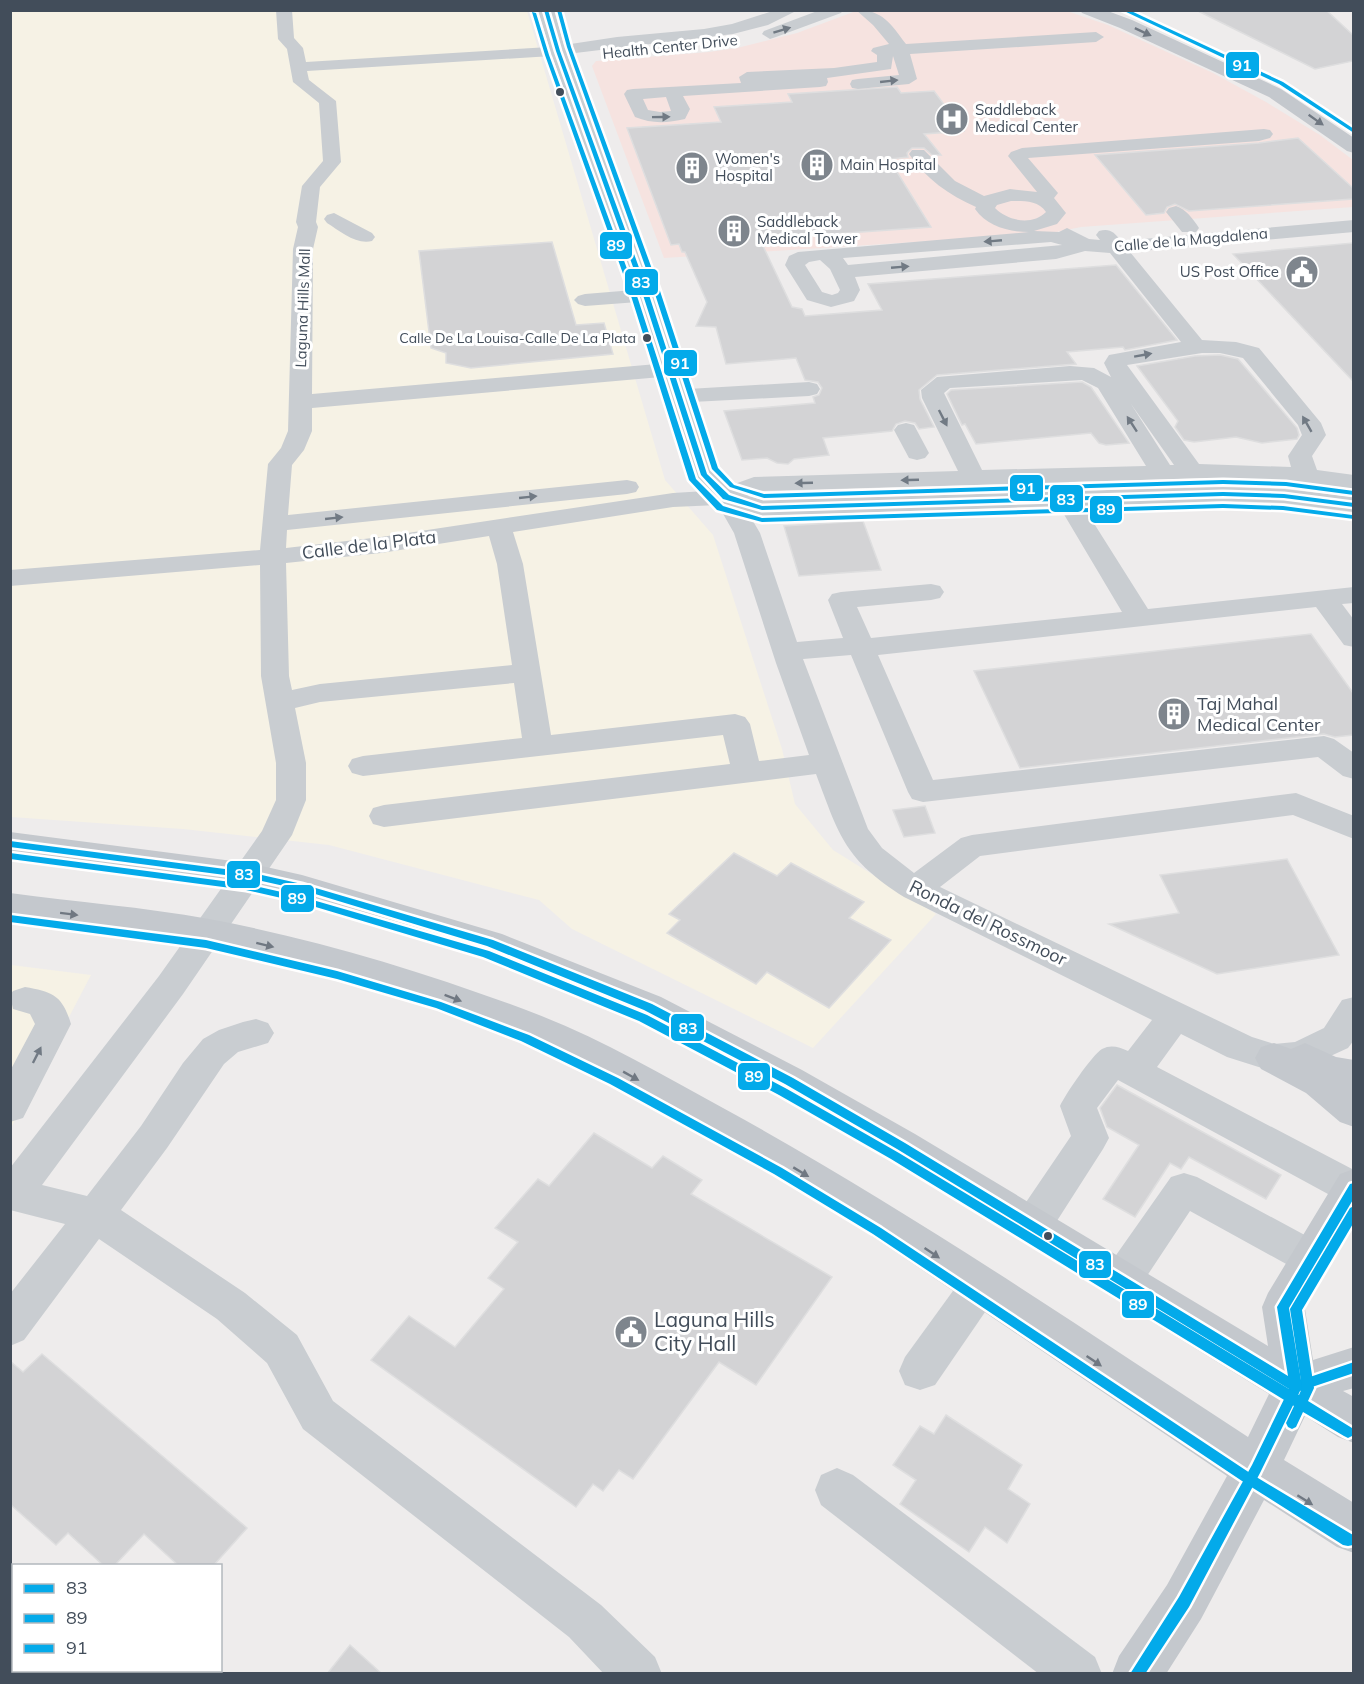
<svg xmlns="http://www.w3.org/2000/svg" width="1364" height="1684" viewBox="0 0 1364 1684" font-family="Mulish,sans-serif">
<style>
.commercial{fill:#f6f2e5}
.medical{fill:#f6e3e0}
.building{fill:#d3d3d5;stroke:#dededf;stroke-width:1.5}
.lines{fill:none;stroke-linecap:round;stroke-linejoin:round}
.minor{fill:#c9cdd1;fill-rule:evenodd}
.major{fill:#c4c8cd;fill-rule:evenodd}
.bus-1-casing{stroke:#fff;stroke-width:5}
.bus-2-casing{stroke:#fff;stroke-width:5}
.bus-3-casing{stroke:#fff;stroke-width:5}
.bus-1{fill:#03aaea;fill-rule:evenodd}
.bus-2{fill:#03aaea;fill-rule:evenodd}
.bus-3{fill:#03aaea;fill-rule:evenodd}
.oneway{fill:#717a84}
.oneway2{fill:#707882}
.bus-dot{fill:#424d5a;stroke:#fff;stroke-width:2}
.labels{text-anchor:middle;stroke-width:6;stroke-linejoin:round;paint-order:stroke}
.far-bus-label{font-size:14px;fill:#424d5a;stroke:#fff;text-anchor:end}
.far-street-label{font-size:15px;fill:#424d5a;stroke:#fff}
.far-poi-label{font-size:15px;fill:#424d5a;stroke:#fff;text-anchor:start}
.street-label{font-size:18px;fill:#424d5a;stroke:#fff}
.poi-label{font-size:18px;fill:#424d5a;stroke:#fff;text-anchor:start}
.near-poi-label{font-size:21px;fill:#424d5a;stroke:#fff;text-anchor:start}
.line-badge{stroke:#fff;stroke-width:2}
.badge-label{font-size:16px;text-anchor:middle;font-weight:bold;fill:#fff}
</style>
<rect width="100%" height="100%" fill="#eeecec"/>
<g class="commercial">
<path d="M10,11H527L665,480L713,535L782,749L795,804L833,850L936,914L813,1048L572,929L539,900L329,845L183,829L11,817Z"/>
<path d="M11,965L91,975L11,1128Z"/>
</g>
<path class="medical" d="M856,11H1067L1108,25L1213,73L1266,102L1320,135L1353,160V207L1081,227L1056,232L1024,235L664,258L592,66L596,61L709,52L737,48L797,33Z"/>
<g class="building">
<path d="M1196,10H1326L1353,35V61L1315,69Z"/>
<path d="M897,87L901,93L934,91L964,131L924,134L941,155H932L924,148H912L907,153L908,157L889,159L931,227L805,236L808,243L763,246L792,307L802,309L805,316L882,310L868,284L1116,265L1177,340L1125,350L1123,347L1067,352L1076,364L937,375L919,390L920,399L934,427L919,429L915,423L905,421L896,424L892,431L823,438L829,455L794,459L788,464L777,463L767,458L742,460L724,411L815,403L813,397L819,395L822,388L818,382L805,380L796,358L726,364L716,327L696,326L707,302L685,252H682L679,244L671,245L627,128L721,122L714,107L792,102L788,94Z"/>
<path d="M1298,138L1353,188V199L1189,211L1175,204L1167,207L1164,213L1146,215L1095,155L1259,143Z"/>
<path d="M552,242L576,325L604,323L613,354L471,368L446,363V353L431,348L419,251Z"/>
<path d="M1353,243V381L1233,254Z"/>
<path d="M1220,355L1238,359L1297,428L1299,435L1297,439L1262,443L1236,437L1194,442L1184,440L1175,427L1178,421L1137,366L1195,356Z"/>
<path d="M1082,382L1091,387L1129,443L1106,445L1099,443L1091,433L976,444L965,424L962,425L947,394L951,390Z"/>
<path d="M863,521L881,570L799,576L784,526Z"/>
<path d="M1311,634L1353,693V735L1335,737L1324,734L1020,768L974,671Z"/>
<path d="M925,806L935,833L904,837L893,810Z"/>
<path d="M734,853L777,876L791,863L864,902L849,918L891,940L829,1008L767,972L756,984L667,933L680,920L669,914Z"/>
<path d="M1287,859L1339,955L1217,974L1109,924L1179,913L1160,875Z"/>
<path d="M1117,1085L1281,1175L1266,1199L1189,1157L1181,1169L1170,1163L1135,1217L1103,1199L1139,1145L1107,1127L1100,1108Z"/>
<path d="M594,1133L652,1168L663,1156L702,1180L691,1194L832,1277L756,1385L719,1362L633,1479L619,1470L603,1491L593,1484L576,1507L371,1360L409,1316L455,1347L504,1289L488,1278L518,1242L495,1228L538,1179L549,1186Z"/>
<path d="M42,1354L247,1528L213,1566H179L144,1534L114,1566H104L68,1533L56,1545L10,1504V1361L23,1372Z"/>
<path d="M946,1415L1022,1465L1008,1489L1030,1504L1007,1543L985,1527L969,1552L900,1504L916,1480L893,1465L920,1426L934,1434Z"/>
<path d="M350,1645L382,1674H327Z"/>
</g>
<g class="lines">
<g class="minor">
<path d="M276,10H292L294,38L303,48L306,62L549,47L538,10H554L564,45L617,37L704,29L732,24L776,10H798L768,25L733,34L567,54L656,295L688,389L809,382L817,384L820,389L817,394L809,396L692,402L715,473L729,486L754,477L958,471L922,398L921,390L937,377L1070,366L1094,368L1111,377L1104,363L1109,355L1181,342L1110,253L1085,251L1056,259L855,277L860,290L854,301L831,307L807,300L785,265L789,256L798,252L1029,232C1008,232 987,226 975,209L976,207C949,195 926,179 909,154L912,150H924L955,181L984,196L1010,189L1037,192L1008,156L1011,152L1022,148L1264,129L1270,130L1273,134L1270,138L1259,141L1028,158L1058,193L1054,198L1066,213L1057,224L1034,231L1059,232L1067,228L1089,239L1100,240L1096,235L1099,231C1110,228 1114,232 1121,241L1354,220V232L1130,252L1202,340L1236,342L1259,348L1321,423L1326,435L1312,456L1317,470L1354,475V489L1279,480L1214,478L1069,482L1074,491L1223,487L1284,489L1354,497V512L1284,503L1223,501L1083,506L1148,609L1354,587V603L1342,604L1354,620V647L1344,645L1316,607L878,655L933,780L1324,736L1334,739L1354,753V779L1343,776L1318,757L923,802L912,799L908,792L851,655L803,659L868,829L882,848L914,873L961,838L972,835L1296,793L1354,816V839L1293,815L980,856L940,887L1252,1037L1274,1044L1295,1042L1324,1028L1342,1000L1354,997V1040L1348,1048L1300,1070L1274,1072L1227,1057L1181,1034L1157,1067L1354,1170V1204L1339,1200L1118,1080L1097,1108L1109,1138L1103,1149L1046,1238L1032,1243L1018,1238L1013,1226L1018,1214L1071,1136L1060,1106C1065,1095 1092,1055 1102,1049C1111,1044 1119,1047 1128,1051L1152,1020L904,897C845,859 840,838 816,774L384,827L373,824L369,816L373,808L384,805L730,764L723,735L363,776L352,773L348,766L352,759L363,756L522,738L514,683L320,702L295,708L306,763V800L292,835L183,994L42,1185L87,1196L141,1126L183,1063L203,1039L219,1030L243,1022L256,1019L268,1023L274,1033L268,1043L238,1052L224,1064L167,1148L121,1210L245,1293L297,1335L333,1401L601,1605L655,1657L662,1674H604L569,1637L303,1429L267,1363L217,1319L99,1239L24,1340L10,1346V1294L65,1224L10,1210V1168L159,976L262,831L276,800V763L261,676L260,565L10,586V570L260,550L268,464L281,448L288,431L293,249L298,227L296,222L302,186L323,161L319,103L293,82L287,49L278,39ZM552,56L634,290L585,294L578,296L574,300L578,304L585,306L638,302L657,364L312,394L313,249L318,227L316,222L320,187L341,162L336,101L309,80L307,71ZM1011,201C1024,201 1038,200 1046,212C1032,226 1008,221 995,208L997,205ZM1051,242L1062,245L848,265L843,258ZM820,260L830,269L840,290L838,293L832,295L822,292L805,265L809,262ZM1202,353H1220L1243,358L1298,425L1302,435L1288,456L1291,467L1199,464L1127,365ZM661,377L692,475L706,491L673,493L381,537L286,548L287,530L627,494L636,492L639,487L636,482L627,480L288,515L292,465L304,450L312,431V408ZM1082,380L1098,388L1146,466L982,470L944,393L950,388ZM1131,404L1174,465H1170ZM1045,483L1050,492L763,500L748,496L758,491ZM718,505L734,533L776,663L809,755L759,761L750,724L745,717L735,714L551,735L523,564L513,532L673,507ZM1059,506L1122,612L871,638L857,607L931,600L940,598L944,592L940,586L931,584L841,592L832,594L828,600L843,638L797,642L760,533L747,511L762,516ZM489,536L497,564L512,665L320,684L292,690L289,676L286,563L381,553Z"/>
<path d="M820,10H843L841,13L776,37L770,39L762,34L764,31Z"/>
<path d="M856,10C883,10 890,23 906,44L1096,32L1104,37L1096,42L910,54L917,79L909,84L858,89L852,88L850,84L852,80L858,79L899,75L893,56L891,69L827,78L828,82L826,86L820,87L683,96L690,109L685,119C667,123 652,124 635,117L624,94L627,90L633,89L741,83L739,77L747,72L834,68L877,62V55L871,51L873,48L889,44L873,25ZM666,97L671,111L660,112L648,110L643,99Z"/>
<path d="M1176,206C1186,209 1193,219 1199,228L1196,232H1182L1166,212L1169,208Z"/>
<path d="M334,213L372,233L375,237L372,241C356,245 340,231 327,223L324,219L327,215Z"/>
<path d="M906,423L914,425L929,453L925,458L917,460L909,458L894,430L898,425Z"/>
<path d="M25,987C53,992 62,995 71,1024L23,1118L10,1122V1071L35,1024L30,1014L13,1009L10,995L13,991Z"/>
<path d="M1184,1173L1197,1177L1325,1246L1331,1258L1325,1270L1311,1276L1297,1270L1190,1211L1135,1294L1121,1299L1107,1294L1101,1281L1107,1268L1171,1177Z"/>
<path d="M980,1268L994,1273L1000,1286L994,1299L935,1385L920,1390L905,1385L899,1371L905,1357L966,1273Z"/>
<path d="M837,1468L853,1475L1095,1657L1102,1674H1039L821,1505L815,1490L821,1475Z"/>
</g>
<g class="major">
<path d="M1080,10H1105L1132,20L1281,89L1354,138V153L1347,151L1269,97L1120,28L1082,13Z"/>
<path d="M10,832L248,863L302,875L502,934L661,997L802,1070L915,1134L1268,1346L1262,1307L1268,1293L1340,1174L1354,1169V1224L1305,1309L1313,1360L1354,1347V1388L1343,1391L1354,1397V1443L1338,1437L1305,1416L1284,1460L1354,1503V1553L1337,1547L1264,1500L1201,1619L1166,1674H1112L1119,1656L1167,1585L1227,1476L869,1234L770,1173L607,1081L517,1037L431,1005L340,976L208,945L10,919V893C76,902 143,907 209,919C321,940 432,974 539,1015C603,1040 663,1075 723,1108C904,1207 1075,1324 1248,1437L1269,1394L887,1158L776,1092L635,1017L479,953L302,899L248,887L10,856Z"/>
<path d="M1274,1043L1291,1049L1305,1043L1336,1057L1354,1060V1127L1340,1122L1306,1093L1261,1069L1255,1058L1261,1047Z"/>
</g>
<g class="bus-1-casing">
<g id="bus-1">
<path d="M544,10H548L560,51L649,295L707,474L729,495L762,506L1223,492L1284,494L1354,503V507L1284,498L1223,496L762,510L723,499L701,475L643,295L556,51Z"/>
<path d="M10,841L248,872L302,884L493,940L652,1004L793,1078L905,1143L1288,1376L1277,1307L1350,1184L1354,1183V1198L1289,1308L1301,1380L1354,1362V1373L1300,1391L1260,1473L1189,1607L1145,1674H1130L1179,1597L1252,1465L1289,1389L897,1149L785,1084L644,1010L487,946L302,890L248,878L10,847Z"/>
</g>
</g>
<g class="bus-2-casing">
<g id="bus-2">
<path d="M532,12L536,13L549,55L638,299L696,479L723,506L762,518L1223,504L1283,506L1352,515H1354V519L1283,510L1223,508L762,522L717,510L689,480L632,299L545,55Z"/>
<path d="M10,853L246,884L299,896L489,951L647,1015L787,1089L899,1153L1299,1395L1302,1388L1290,1309L1350,1208L1354,1206V1222L1302,1310L1314,1388L1308,1401L1352,1428L1354,1431L1352,1436L1348,1438L1344,1436L1303,1412L1296,1427L1292,1429L1288,1427L1286,1423L1294,1406L891,1159L779,1095L639,1021L483,957L299,902L246,890L10,859Z"/>
<path d="M10,915L206,940L337,971L441,1002L529,1035L618,1078L782,1168L881,1228L1253,1475L1353,1535V1545L1348,1546L1343,1545L1245,1483L873,1234L774,1174L610,1084L521,1041L436,1008L337,979L206,948L10,922Z"/>
</g>
</g>
<g class="bus-3-casing">
<g id="bus-3">
<path d="M557,10H561L571,47L660,291L718,468L734,485L764,494L1223,480L1286,482L1354,491V495L1286,486L1223,484L764,498L730,487L712,469L654,291L567,47Z"/>
<path d="M1129,10L1283,82L1354,129V133L1279,84L1122,10Z"/>
</g>
</g>
<use href="#bus-1" class="bus-1"/>
<use href="#bus-2" class="bus-2"/>
<use href="#bus-3" class="bus-3"/>
</g>
<defs><path id="oneway-solid" d="M-6-.8H1V-3.2L6.5 0L1 3.2V.8H-6Z" transform="scale(1.5)"/></defs>
<g class="oneway">
<use href="#oneway-solid" transform="translate(782 30) rotate(-17)"/>
<use href="#oneway-solid" transform="translate(889 81) rotate(-6)"/>
<use href="#oneway-solid" transform="translate(661 117) rotate(-1)"/>
<use href="#oneway-solid" transform="translate(993 241) rotate(175)"/>
<use href="#oneway-solid" transform="translate(900 267) rotate(-5)"/>
<use href="#oneway-solid" transform="translate(1143 355) rotate(-10)"/>
<use href="#oneway-solid" transform="translate(943 418) rotate(63)"/>
<use href="#oneway-solid" transform="translate(1132 424) rotate(-123)"/>
<use href="#oneway-solid" transform="translate(1307 424) rotate(-120)"/>
<use href="#oneway-solid" transform="translate(910 480) rotate(178)"/>
<use href="#oneway-solid" transform="translate(804 483) rotate(178)"/>
<use href="#oneway-solid" transform="translate(528 497) rotate(-6)"/>
<use href="#oneway-solid" transform="translate(334 518) rotate(-6)"/>
<use href="#oneway-solid" transform="translate(37 1055) rotate(-63)"/>
</g>
<g class="oneway2">
<use href="#oneway-solid" transform="translate(1143 32) rotate(25)"/>
<use href="#oneway-solid" transform="translate(1316 120) rotate(35)"/>
<use href="#oneway-solid" transform="translate(69 914) rotate(7)"/>
<use href="#oneway-solid" transform="translate(265 945) rotate(14)"/>
<use href="#oneway-solid" transform="translate(453 998) rotate(21)"/>
<use href="#oneway-solid" transform="translate(631 1076) rotate(29)"/>
<use href="#oneway-solid" transform="translate(801 1172) rotate(31)"/>
<use href="#oneway-solid" transform="translate(932 1253) rotate(34)"/>
<use href="#oneway-solid" transform="translate(1094 1361) rotate(34)"/>
<use href="#oneway-solid" transform="translate(1305 1500) rotate(32)"/>
</g>
<defs>
<g id="hospital-disc" transform="scale(1.725)"><circle r="9.5" fill="#7e858d" stroke="#fff"/><path d="M-5-5h3v3.5h4V-5h3V5h-3V1.5h-4V5h-3Z" fill="#fff"/></g>
<g id="building-disc" transform="scale(1.725)"><circle r="9.5" fill="#7e858d" stroke="#fff"/><path d="M-4-6H4V6H1V3H-1V6H-4ZM-2.5-4.3h1.7v1.8h-1.7ZM.8-4.3h1.7v1.8H.8ZM-2.5-1h1.7V.8h-1.7ZM.8-1h1.7V.8H.8Z" fill="#fff"/></g>
<g id="civic-disc" transform="scale(1.725)"><circle r="9.5" fill="#7e858d" stroke="#fff"/><path d="M-.6-6.5H3V-4.5H.6V-3L4-1V1h2V6H-6V1h2V-1L-.6-3ZM-1.2 2.5V6h2.4V2.5Z" fill="#fff"/></g>
</defs>
<g fill-rule="evenodd">
<use href="#hospital-disc" x="952" y="119"/>
<use href="#building-disc" x="817" y="165"/>
<use href="#building-disc" x="692" y="168"/>
<use href="#building-disc" x="734" y="231"/>
<use href="#civic-disc" x="1302" y="272"/>
<use href="#building-disc" x="1174" y="714"/>
<use href="#civic-disc" x="631" y="1332"/>
</g>
<g class="bus-dot">
<circle cx="560" cy="92" r="5"/>
<circle cx="647" cy="338" r="5"/>
<circle cx="1048" cy="1236" r="5"/>
</g>
<g class="labels">
<g class="far-bus-label">
<text x="636" y="343">Calle De La Louisa-Calle De La Plata</text>
</g>
<g class="far-street-label">
<text transform="translate(670 47) rotate(-6)" y="5">Health Center Drive</text>
<text transform="translate(1191 240) rotate(-5)" y="5">Calle de la Magdalena</text>
<text transform="translate(303 308) rotate(-88)" y="5">Laguna Hills Mall</text>
</g>
<g class="far-poi-label">
<text x="975" y="115">Saddleback<tspan x="975" dy="17">Medical Center</tspan></text>
<text x="715" y="164">Women's<tspan x="715" dy="17">Hospital</tspan></text>
<text x="840" y="170">Main Hospital</text>
<text x="757" y="227">Saddleback<tspan x="757" dy="17">Medical Tower</tspan></text>
<text x="1279" y="277" text-anchor="end">US Post Office</text>
</g>
<g class="street-label">
<text transform="translate(369 545) rotate(-7)" y="6">Calle de la Plata</text>
<text transform="translate(988 923) rotate(26)" y="6">Ronda del Rossmoor</text>
</g>
<g class="poi-label">
<text x="1197" y="710">Taj Mahal<tspan x="1197" dy="21">Medical Center</tspan></text>
</g>
<g class="near-poi-label">
<text x="654" y="1327">Laguna Hills<tspan x="654" dy="24">City Hall</tspan></text>
</g>
</g>
<g class="line-badge">
<rect x="1225" y="51" width="35" height="28" rx="6" fill="#03aaea"/>
<rect x="599" y="231" width="34" height="29" rx="6" fill="#03aaea"/>
<rect x="624" y="268" width="35" height="28" rx="6" fill="#03aaea"/>
<rect x="663" y="349" width="35" height="28" rx="6" fill="#03aaea"/>
<rect x="1009" y="474" width="35" height="28" rx="6" fill="#03aaea"/>
<rect x="1049" y="484" width="35" height="29" rx="6" fill="#03aaea"/>
<rect x="1089" y="495" width="34" height="29" rx="6" fill="#03aaea"/>
<rect x="226" y="860" width="35" height="29" rx="6" fill="#03aaea"/>
<rect x="280" y="884" width="35" height="29" rx="6" fill="#03aaea"/>
<rect x="670" y="1013" width="35" height="29" rx="6" fill="#03aaea"/>
<rect x="737" y="1062" width="34" height="29" rx="6" fill="#03aaea"/>
<rect x="1078" y="1250" width="34" height="29" rx="6" fill="#03aaea"/>
<rect x="1121" y="1290" width="34" height="29" rx="6" fill="#03aaea"/>
</g>
<g class="badge-label">
<text x="1242" y="71">91</text>
<text x="616" y="251">89</text>
<text x="641" y="288">83</text>
<text x="680" y="369">91</text>
<text x="1026" y="494">91</text>
<text x="1066" y="505">83</text>
<text x="1106" y="515">89</text>
<text x="244" y="880">83</text>
<text x="297" y="904">89</text>
<text x="688" y="1034">83</text>
<text x="754" y="1082">89</text>
<text x="1095" y="1270">83</text>
<text x="1138" y="1310">89</text>
</g>
<rect width="1364" height="1684" fill="none" stroke="#424d5a" stroke-width="24"/>
<rect x="12" y="1564" width="210" height="108" fill="#ffffff" stroke="#b3b8bd" stroke-width="1.5"/>
<rect x="24" y="1584" width="30" height="9" fill="#03aaea" stroke="#b3b8bd" stroke-width="1.5"/>
<text x="66" y="1594" font-size="18" fill="#424d5a">83</text>
<rect x="24" y="1614" width="30" height="9" fill="#03aaea" stroke="#b3b8bd" stroke-width="1.5"/>
<text x="66" y="1624" font-size="18" fill="#424d5a">89</text>
<rect x="24" y="1644" width="30" height="9" fill="#03aaea" stroke="#b3b8bd" stroke-width="1.5"/>
<text x="66" y="1654" font-size="18" fill="#424d5a">91</text>
</svg>
